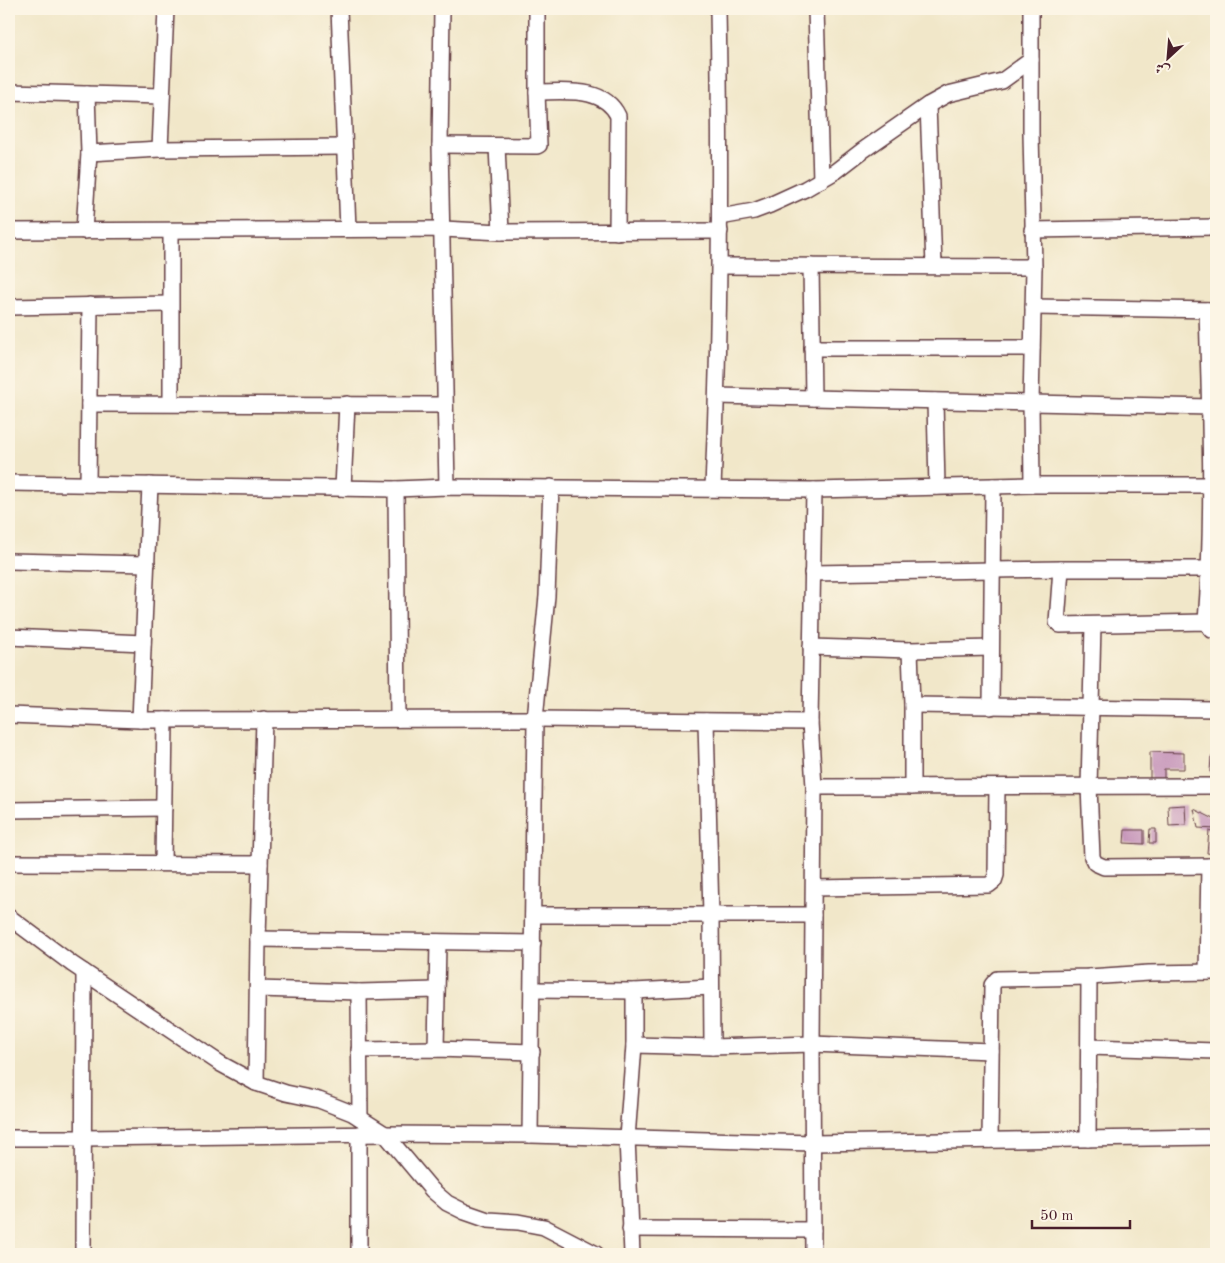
<svg xmlns="http://www.w3.org/2000/svg" width="1225" height="1263" viewBox="0 0 1225 1263" font-family="'Old Standard TT',Amiri,serif">
<style>
.building{fill:#c798bb}
.lines{fill:none;stroke-linecap:round;stroke-linejoin:round}
.minor-casing{stroke:#633d43;stroke-width:18}
.minor{stroke:#fff;stroke-width:15}
</style>
<rect width="100%" height="100%" fill="#fcf5e5"/>
<filter id="ink" filterUnits="userSpaceOnUse"><feTurbulence type="fractalNoise" baseFrequency=".02" numOctaves="2"/><feDisplacementMap in="SourceGraphic" scale="10" xChannelSelector="R" yChannelSelector="G"/><feConvolveMatrix kernelMatrix="1 2 1 2 8 2 1 2 1" color-interpolation-filters="sRGB"/></filter>
<filter id="wash" filterUnits="userSpaceOnUse"><feTurbulence type="fractalNoise" baseFrequency=".0096" numOctaves="4" result="noise"/><feDisplacementMap in="SourceGraphic" scale="20" xChannelSelector="R" yChannelSelector="G"/><feGaussianBlur stdDeviation="1.12" result="paint"/><feColorMatrix in="noise" values="0 0 0 0 0 0 0 0 0 0 0 0 0 0 0 0 0 1.4 0 .05"/><feComposite in="paint" operator="in"/></filter>
<g filter="url(#wash)">
<rect width="100%" height="100%" fill="#f1e7c9"/>
<g id="blocks">
<g class="building">
<path d="M1150,752L1184,753V769H1164V784L1150,783Z"/>
<path d="M1211,757H1216V773L1210,772Z"/>
<path d="M1185,805L1186,825L1169,826L1168,806Z"/>
<path d="M1194,809L1216,820V829L1198,828Z"/>
<path d="M1150,829H1156V843H1149Z"/>
<path d="M1125,830H1144V844L1124,843Z"/>
<path d="M1209,831L1216,832V854L1207,853Z"/>
</g>
</g>
</g>
<g filter="url(#ink)">
<use href="#blocks" fill-opacity="0" stroke="#633d43" stroke-width="1"/>
<g class="lines">
<g class="minor-casing">
<g id="minor">
<path d="M339,9L348,229"/>
<path d="M442,9L440,145L447,487"/>
<path d="M816,9L821,180"/>
<path d="M1031,9V133L1034,267L1031,403L1032,485"/>
<path d="M9,92L162,96"/>
<path d="M537,92C565,92 604,86 618,116L617,232"/>
<path d="M928,105L934,266"/>
<path d="M440,145L537,146L539,145L537,92V9"/>
<path d="M497,146L501,232"/>
<path d="M160,149L166,9"/>
<path d="M89,153L160,149L344,147"/>
<path d="M720,217L754,211L770,205L805,189L836,171L862,151L928,105L948,94L1002,81L1031,60"/>
<path d="M1032,230L1216,227"/>
<path d="M9,231L443,229L501,232L720,231"/>
<path d="M84,231L89,153L87,94"/>
<path d="M171,231V403"/>
<path d="M720,266L1034,267"/>
<path d="M811,266L813,398"/>
<path d="M9,307L170,304"/>
<path d="M1033,307L1216,310"/>
<path d="M812,348H1032"/>
<path d="M717,396L1210,407"/>
<path d="M935,401L937,487"/>
<path d="M89,404L445,405"/>
<path d="M9,483L396,489L447,487L814,490L1032,485H1216"/>
<path d="M88,484L90,305"/>
<path d="M343,488L347,404"/>
<path d="M713,488C720,328 721,169 718,9"/>
<path d="M396,489L398,719"/>
<path d="M9,561L147,564"/>
<path d="M1061,569L1057,622L1060,625L1206,622L1212,630L1216,631"/>
<path d="M812,573L1061,569H1210"/>
<path d="M1206,622C1214,518 1210,414 1207,310"/>
<path d="M1093,625L1089,787L1092,857L1095,863L1104,867L1216,866"/>
<path d="M9,637L143,643"/>
<path d="M811,647L910,650L991,648"/>
<path d="M910,650L912,705V787"/>
<path d="M912,705L1216,709"/>
<path d="M991,707L993,486"/>
<path d="M9,715L140,720L535,719L810,722"/>
<path d="M140,720L150,485"/>
<path d="M706,721L711,915L712,1047"/>
<path d="M814,787L1216,786"/>
<path d="M9,810L164,808"/>
<path d="M9,863L260,864"/>
<path d="M163,863L165,720"/>
<path d="M814,888L989,885L994,881L996,875L997,787"/>
<path d="M533,915H813"/>
<path d="M9,917L72,964L221,1064L256,1083L286,1093L319,1100L352,1113L385,1134L432,1190L447,1203L465,1212L488,1220L518,1222L544,1227L596,1254"/>
<path d="M258,939L533,943"/>
<path d="M1207,972L1209,866"/>
<path d="M258,989L359,992L437,990"/>
<path d="M532,990L634,991L711,987"/>
<path d="M359,992L360,1118"/>
<path d="M634,1045L712,1047L812,1044L991,1051"/>
<path d="M1089,1047L1216,1051"/>
<path d="M436,1049L438,942"/>
<path d="M359,1050L436,1049L532,1052"/>
<path d="M256,1083L258,939L264,719"/>
<path d="M530,1135L535,719L547,596L551,487"/>
<path d="M9,1138H84L385,1134L530,1135L813,1143L1216,1137"/>
<path d="M1088,1139L1089,977"/>
<path d="M990,1140L992,985L997,979L1089,977L1149,973L1216,972"/>
<path d="M630,1229L813,1230"/>
<path d="M83,1254L84,972"/>
<path d="M359,1254V1134"/>
<path d="M632,1254L627,1138L634,1045V991"/>
<path d="M813,1254L812,1044L814,787L810,722L814,490"/>
</g>
</g>
<use href="#minor" class="minor"/>
</g>
</g>
<rect width="1225" height="1263" fill="none" stroke="#fcf5e5" stroke-width="30"/>
<g transform="translate(1168 58) rotate(206)" stroke="#fcf5e5" stroke-width="4" paint-order="stroke">
<path d="M0-4L9 19L0 12L-9 19Z" fill="#4a1f2b"/>
<text y="-8" font-size="14" font-weight="bold" text-anchor="middle" fill="#4a1f2b">ش</text>
</g>
<path d="M1032 1220v8h98v-8" fill="none" stroke="#4a1f2b" stroke-width="2.5"/>
<text x="1040" y="1220" font-size="15" fill="#4a1f2b" stroke="#fcf5e5" stroke-width="4" paint-order="stroke">50 m</text>
</svg>
